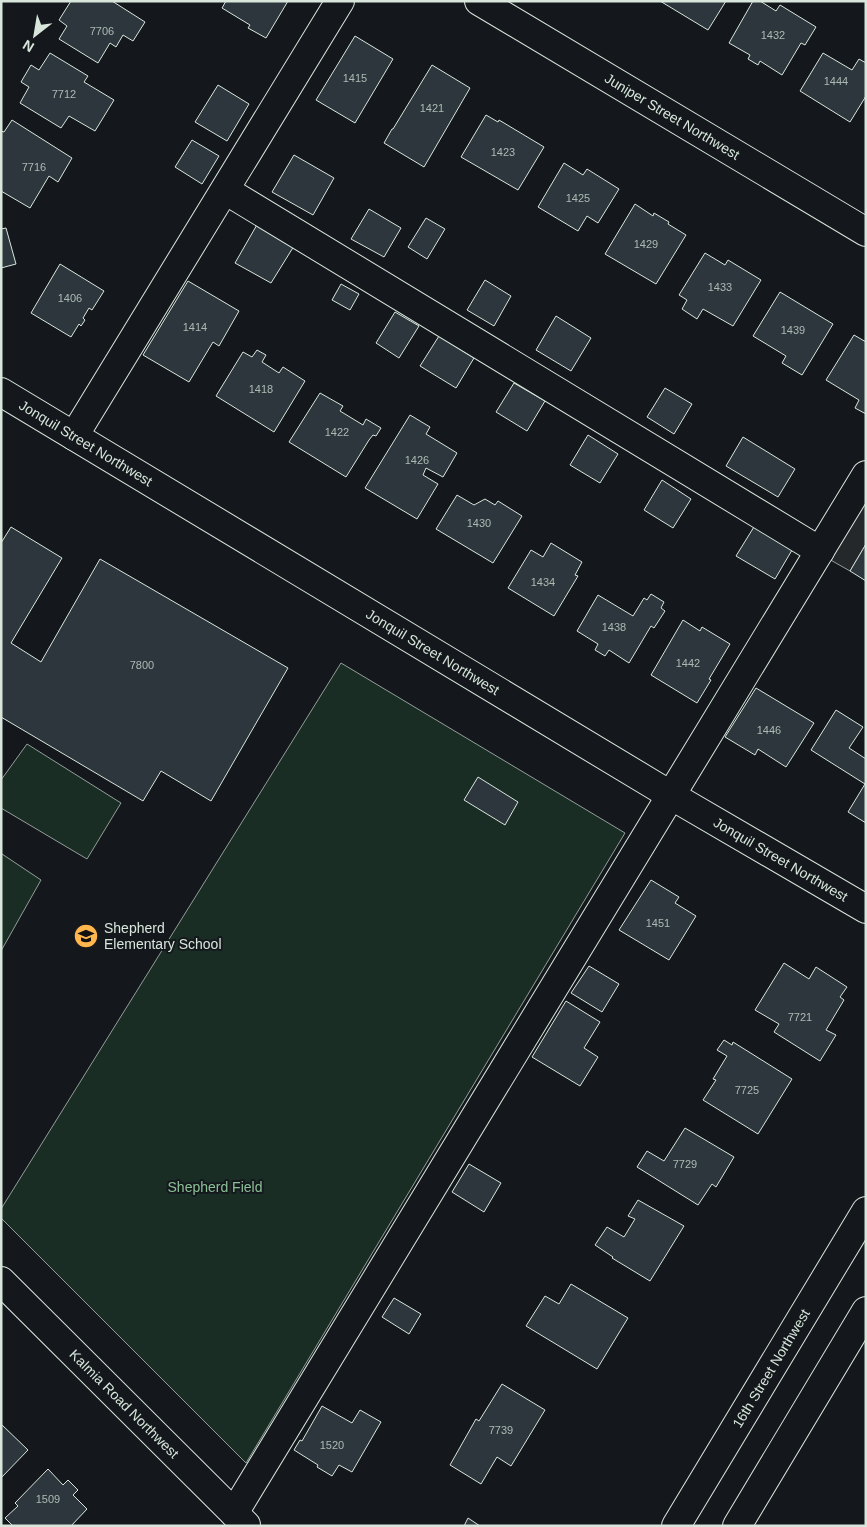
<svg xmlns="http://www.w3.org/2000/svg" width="867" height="1527" viewBox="0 0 867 1527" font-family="Arial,sans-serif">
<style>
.green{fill:#1a2d24;stroke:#939e99}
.parking{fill:#24282b;stroke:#939e99}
.building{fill:#2c363c;stroke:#d8e6dc}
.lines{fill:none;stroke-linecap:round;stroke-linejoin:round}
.minor-casing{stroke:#d8e6dc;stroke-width:30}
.major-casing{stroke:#d8e6dc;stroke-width:30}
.minor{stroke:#14181c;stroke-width:28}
.major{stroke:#14181c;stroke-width:28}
.labels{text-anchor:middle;stroke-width:4;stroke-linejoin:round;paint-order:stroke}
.number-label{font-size:11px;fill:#adbab4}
.street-label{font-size:14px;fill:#d8e6dc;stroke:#14181c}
.poi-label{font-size:14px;fill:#d8e6dc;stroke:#14181c;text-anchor:start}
.park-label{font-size:14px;fill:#8ac095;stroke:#14181c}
</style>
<rect width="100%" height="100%" fill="#14181c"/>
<g class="green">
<path d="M341,663L625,833L246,1463L1,1218V1209Z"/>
<path d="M27,744L121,803L87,859L1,808V780Z"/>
<path d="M2,854L41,880L1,951V856Z"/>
</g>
<path class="parking" d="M866,493V544L850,571L827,558Z"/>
<g class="building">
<path d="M71,1H112L145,22L133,41L123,35L116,47L110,43L98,63L59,39L67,26L59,20Z"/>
<path d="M226,1H288L266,38L248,28L250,25L222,8Z"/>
<path d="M660,1H726L708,30Z"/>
<path d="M753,1H760L776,11L780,5L816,27L805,45L801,43L782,75L760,61L758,65L748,59L750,55L729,43Z"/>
<path d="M355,36L393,59L355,123L316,100Z"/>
<path d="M50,53L88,76L84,82L114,100L95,131L69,116L61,128L20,103L29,87L21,82L31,65L39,70Z"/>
<path d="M823,53L852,70L859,59L866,63V96L850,122L800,91Z"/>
<path d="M432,65L470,88L424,167L384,143L392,129H393Z"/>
<path d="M218,85L249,104L227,141L195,122Z"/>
<path d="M486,115L498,122L499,120L544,147L518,190L461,157Z"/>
<path d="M12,120L72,158L58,182L49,176L30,208L1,191V131L4,132Z"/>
<path d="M192,140L219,156L202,184L175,167Z"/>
<path d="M294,155L334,178L313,215L272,192Z"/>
<path d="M564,163L583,175L587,169L619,189L598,223L587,216L578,231L538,207Z"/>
<path d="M635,204L653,216L654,213L669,222L668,224L686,235L656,284L605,254Z"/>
<path d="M369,209L401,228L384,257L351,239Z"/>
<path d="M426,218L445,229L427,259L408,247Z"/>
<path d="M258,223L294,246L271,283L235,263Z"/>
<path d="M6,228L16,264L1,268V229Z"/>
<path d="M705,253L725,265L728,260L761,280L733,326L703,309L697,319L682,309L687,300L679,295Z"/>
<path d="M60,264L104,291L92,310L89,308L83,318L85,320L81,326L79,324L71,337L31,313Z"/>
<path d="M485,280L511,296L494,326L467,310Z"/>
<path d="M188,281L239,311L219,346L213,342L189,382L143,355Z"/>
<path d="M341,284L359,294L350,310L332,300Z"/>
<path d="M780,292L833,324L802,375L782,363L786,356L753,336Z"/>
<path d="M395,312L419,326L399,358L376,343Z"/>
<path d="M556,316L591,338L571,371L536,350Z"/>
<path d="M854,335L866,342V414L855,408L859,400L826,380Z"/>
<path d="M439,336L474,358L456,388L420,366Z"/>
<path d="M257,350L266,355L262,362L279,373L283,367L305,381L274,432L216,396L243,352L252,357Z"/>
<path d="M514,383L545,401L527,431L496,412Z"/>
<path d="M665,388L692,404L674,434L647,417Z"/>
<path d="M320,393L343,406L340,411L363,425L366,419L381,428L376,436L373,435L369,440L346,477L289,442Z"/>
<path d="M410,415L430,427L426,434L457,453L443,477L426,468L423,475L438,484L417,519L365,488Z"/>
<path d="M588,435L618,454L600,483L570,465Z"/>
<path d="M743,437L795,469L778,497L726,466Z"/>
<path d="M662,480L691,499L673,528L644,510Z"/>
<path d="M457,495L474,505L485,499L495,505L498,501L522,516L493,563L436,529Z"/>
<path d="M757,522L795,545L775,579L736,556Z"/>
<path d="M11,527L62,558L11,643L41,662L100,559L288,668L211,801L161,771L143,801L1,717V543Z"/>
<path d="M551,543L582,562L575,575L578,576L554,616L508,588L531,550L543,557Z"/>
<path d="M866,544V581L850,571Z"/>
<path d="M651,594L664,602L661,608L665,611L654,628L651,626L629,663L609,650L605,656L595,650L598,644L577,631L598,595L633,616L644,598L647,600Z"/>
<path d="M683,620L700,631L702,627L730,644L709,679L711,680L697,703L651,675Z"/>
<path d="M756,688L814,723L786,767L758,749L755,755L725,737Z"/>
<path d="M836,710L863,727L849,748L866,759V823L848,812L865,784L811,750Z"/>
<path d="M478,777L518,802L505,825L464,800Z"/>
<path d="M651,880L679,897L675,903L696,916L669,960L619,930Z"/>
<path d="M784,963L809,979L816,967L847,987L840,997L844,1000L826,1030L836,1035L820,1061L774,1032L779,1024L755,1010Z"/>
<path d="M589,966L619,984L602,1012L571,993Z"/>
<path d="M566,1001L600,1022L584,1048L598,1057L580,1086L532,1057Z"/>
<path d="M724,1040L732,1045L733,1042L792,1079L758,1134L703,1100L716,1080L713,1079L727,1056L717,1050Z"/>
<path d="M685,1128L734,1157L716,1187L712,1184L698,1205L637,1167L647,1151L664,1161Z"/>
<path d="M469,1164L501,1183L484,1212L452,1192Z"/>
<path d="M638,1200L684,1226L650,1281L612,1258L613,1257L595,1245L607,1227L624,1237L635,1219L628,1216Z"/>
<path d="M571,1284L628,1318L597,1369L526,1326L545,1296L559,1304Z"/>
<path d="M394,1298L421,1314L409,1334L382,1317Z"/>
<path d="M502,1384L545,1410L511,1466L497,1457L481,1484L450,1465L476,1419L479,1421Z"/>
<path d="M322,1406L352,1423L360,1410L381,1422L352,1472L339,1465L332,1476L317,1467L318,1465L294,1450L300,1440L302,1441Z"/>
<path d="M1,1424L28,1450L1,1478Z"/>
<path d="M48,1469L63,1485L68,1480L78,1490L73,1495L87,1509L71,1526H13L5,1518L18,1506L15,1503Z"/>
<path d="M468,1518L480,1526H464Z"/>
</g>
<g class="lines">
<g class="minor-casing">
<g id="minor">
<path id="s1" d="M479,1L866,232"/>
<path d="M225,190L820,551"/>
<path id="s2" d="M1,392L672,796L866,909"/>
<path d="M74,436L340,1"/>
<path id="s3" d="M1,1281L246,1525"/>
<path d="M234,1513L866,475"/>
</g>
</g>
<g class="major-casing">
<g id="major">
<path id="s4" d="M676,1526L866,1211"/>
<path d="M737,1526L866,1311"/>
</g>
</g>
<use href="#minor" class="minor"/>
<use href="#major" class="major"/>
</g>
<defs>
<g id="school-disc" transform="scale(1.25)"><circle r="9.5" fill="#ffb74d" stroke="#14181c"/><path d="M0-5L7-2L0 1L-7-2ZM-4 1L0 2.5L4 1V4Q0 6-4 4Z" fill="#111"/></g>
</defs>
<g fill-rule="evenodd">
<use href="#school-disc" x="86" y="936"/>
</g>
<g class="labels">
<g class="number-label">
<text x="102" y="35">7706</text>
<text x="773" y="39">1432</text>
<text x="355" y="82">1415</text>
<text x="836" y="85">1444</text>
<text x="64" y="98">7712</text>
<text x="432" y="112">1421</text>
<text x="503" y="156">1423</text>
<text x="34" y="171">7716</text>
<text x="578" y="202">1425</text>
<text x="646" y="248">1429</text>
<text x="720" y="291">1433</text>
<text x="70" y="302">1406</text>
<text x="195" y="331">1414</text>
<text x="793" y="334">1439</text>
<text x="261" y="393">1418</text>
<text x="337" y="436">1422</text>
<text x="417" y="464">1426</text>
<text x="479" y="527">1430</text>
<text x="543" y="586">1434</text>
<text x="614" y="631">1438</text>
<text x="688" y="667">1442</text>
<text x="142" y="669">7800</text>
<text x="769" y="734">1446</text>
<text x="658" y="927">1451</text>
<text x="800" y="1021">7721</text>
<text x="747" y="1094">7725</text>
<text x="685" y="1168">7729</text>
<text x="501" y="1434">7739</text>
<text x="332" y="1449">1520</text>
<text x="48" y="1503">1509</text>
</g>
<g class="street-label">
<text dy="5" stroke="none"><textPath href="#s1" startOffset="225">Juniper Street Northwest</textPath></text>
<text dy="5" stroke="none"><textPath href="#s2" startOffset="99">Jonquil Street Northwest</textPath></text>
<text dy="5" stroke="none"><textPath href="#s2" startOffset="504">Jonquil Street Northwest</textPath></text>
<text dy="5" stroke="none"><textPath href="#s2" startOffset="909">Jonquil Street Northwest</textPath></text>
<text dy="5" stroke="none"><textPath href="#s4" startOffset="184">16th Street Northwest</textPath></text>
<text dy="5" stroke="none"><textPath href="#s3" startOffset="174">Kalmia Road Northwest</textPath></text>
</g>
<g class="poi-label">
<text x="104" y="933">Shepherd<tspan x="104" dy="16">Elementary School</tspan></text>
</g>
<g class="park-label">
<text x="215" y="1192">Shepherd Field</text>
</g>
</g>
<rect width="867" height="1527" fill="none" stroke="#d8e6dc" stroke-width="5"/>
<g transform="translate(35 35) rotate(211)" stroke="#14181c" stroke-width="4" paint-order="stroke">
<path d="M0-4L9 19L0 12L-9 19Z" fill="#d8e6dc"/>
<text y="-8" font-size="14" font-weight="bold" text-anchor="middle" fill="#d8e6dc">N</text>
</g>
</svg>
